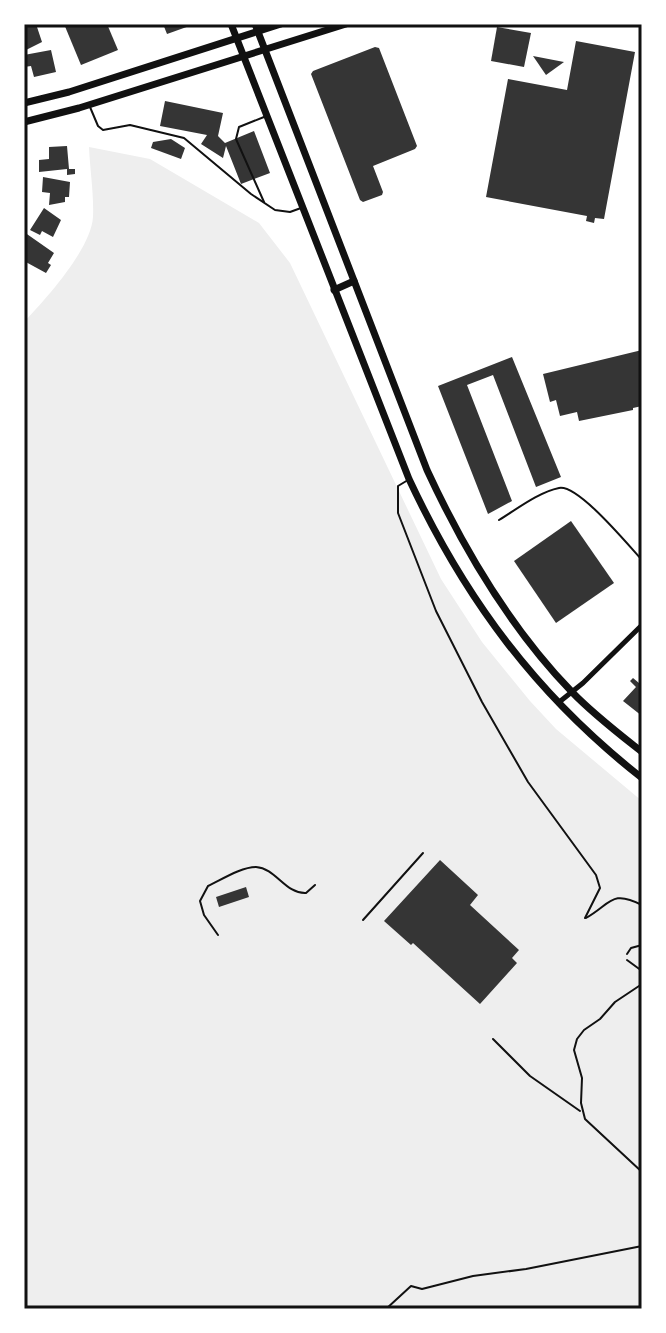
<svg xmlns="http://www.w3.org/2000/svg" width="666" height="1333" viewBox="0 0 666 1333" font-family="'Sofia Sans Condensed',sans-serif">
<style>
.green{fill:#eee}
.building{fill:#353535}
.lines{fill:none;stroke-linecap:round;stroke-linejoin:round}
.path{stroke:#111;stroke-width:2}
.service{stroke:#111;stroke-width:2}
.minor{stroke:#111;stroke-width:5}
.secondary{stroke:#111;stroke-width:7}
.neatline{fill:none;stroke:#111;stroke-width:3}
</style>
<rect width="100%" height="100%" fill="#fff"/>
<path class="green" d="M89,147L150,159L259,223L290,263L441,579L482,642L530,701L556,729L642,801V1309H24V322C46,299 91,249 93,217C94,194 90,170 89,147Z"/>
<g class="building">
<path d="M36,24L42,42L24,51V27Z"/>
<path d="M64,24H107L118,50L81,65Z"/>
<path d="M163,24H195L167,34Z"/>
<path d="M497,27L531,33L524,67L491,61Z"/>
<path d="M576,41L635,52L604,219L595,218L594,223L586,221L587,216L486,197L508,79L567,90Z"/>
<path d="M375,47L379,48L417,146L415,149L373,166L383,192L382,195L363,202L360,200L311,74L313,71Z"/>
<path d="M51,50L56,72L34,77L31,66L24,67V55Z"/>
<path d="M533,56L564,62L546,75Z"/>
<path d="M165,101L223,113L218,136L225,143L254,131L270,173L241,184L226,146L223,158L201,144L207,135L160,126Z"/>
<path d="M171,139L185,148L181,159L151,148L153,142Z"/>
<path d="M67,146L69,169H75V174L67,175V169L39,172V160L49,159V147Z"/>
<path d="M43,177L70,182L69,197H65V202L49,205L50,193L42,192Z"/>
<path d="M44,208L61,220L53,237L42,231L40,235L30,230Z"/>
<path d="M24,232L54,253L48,263L51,265L46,273L24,261Z"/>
<path d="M642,350V406L633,408V410L579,421L577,412L560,416L556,400L550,402L543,374Z"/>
<path d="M512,357L561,477L536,487L493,375L467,385L512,501L488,514L438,386Z"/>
<path d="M571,521L614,583L556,623L514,561Z"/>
<path d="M633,678L639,683L642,679V716L623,701L636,687L630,681Z"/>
<path d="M440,860L478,895L470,905L519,950L512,958L517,963L480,1004L413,943L411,945L384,921Z"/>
<path d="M246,887L249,897L219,907L216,897Z"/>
</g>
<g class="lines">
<g class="path">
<path d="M363,920L423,853"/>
<path d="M627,954L631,948L642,945"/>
<path d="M627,960L642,971"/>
<path d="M642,984L615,1002L600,1019L584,1030L577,1039L574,1050L582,1078L581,1103L585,1119L642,1172"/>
<path d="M493,1039L530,1076L580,1111"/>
<path d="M386,1309L411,1286L422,1289L473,1276L526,1269L642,1246"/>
</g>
<g class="service">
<path d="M90,107L98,126L103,130L130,125L184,138L251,194L275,210L290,212L301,208"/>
<path d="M264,202L236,139L239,127L264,117"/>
<path d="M408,480L398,486V513L436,611L482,702L528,782L596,875L600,888L585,918"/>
<path d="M499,520C517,509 539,492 559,488C578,484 628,545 642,560"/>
<path d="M586,918C611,904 611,889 642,905"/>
<path d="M218,935L204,915L200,901L208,886C221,880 241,867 256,867C276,868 285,894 306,893L315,885"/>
</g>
<path class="minor" d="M558,703L583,683L642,625"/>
<g class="secondary">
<path d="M231,24L409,479C465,599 537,696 642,778"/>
<path d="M255,24L427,470C464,550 510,628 572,692C593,714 618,733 642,752"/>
<path d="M24,103L69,92L281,24"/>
<path d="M24,122L79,108L346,24"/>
<path d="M334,290L354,281"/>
</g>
</g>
<rect width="666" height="1333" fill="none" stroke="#ffffff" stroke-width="52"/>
<rect x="26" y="26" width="614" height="1281" class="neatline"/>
</svg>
